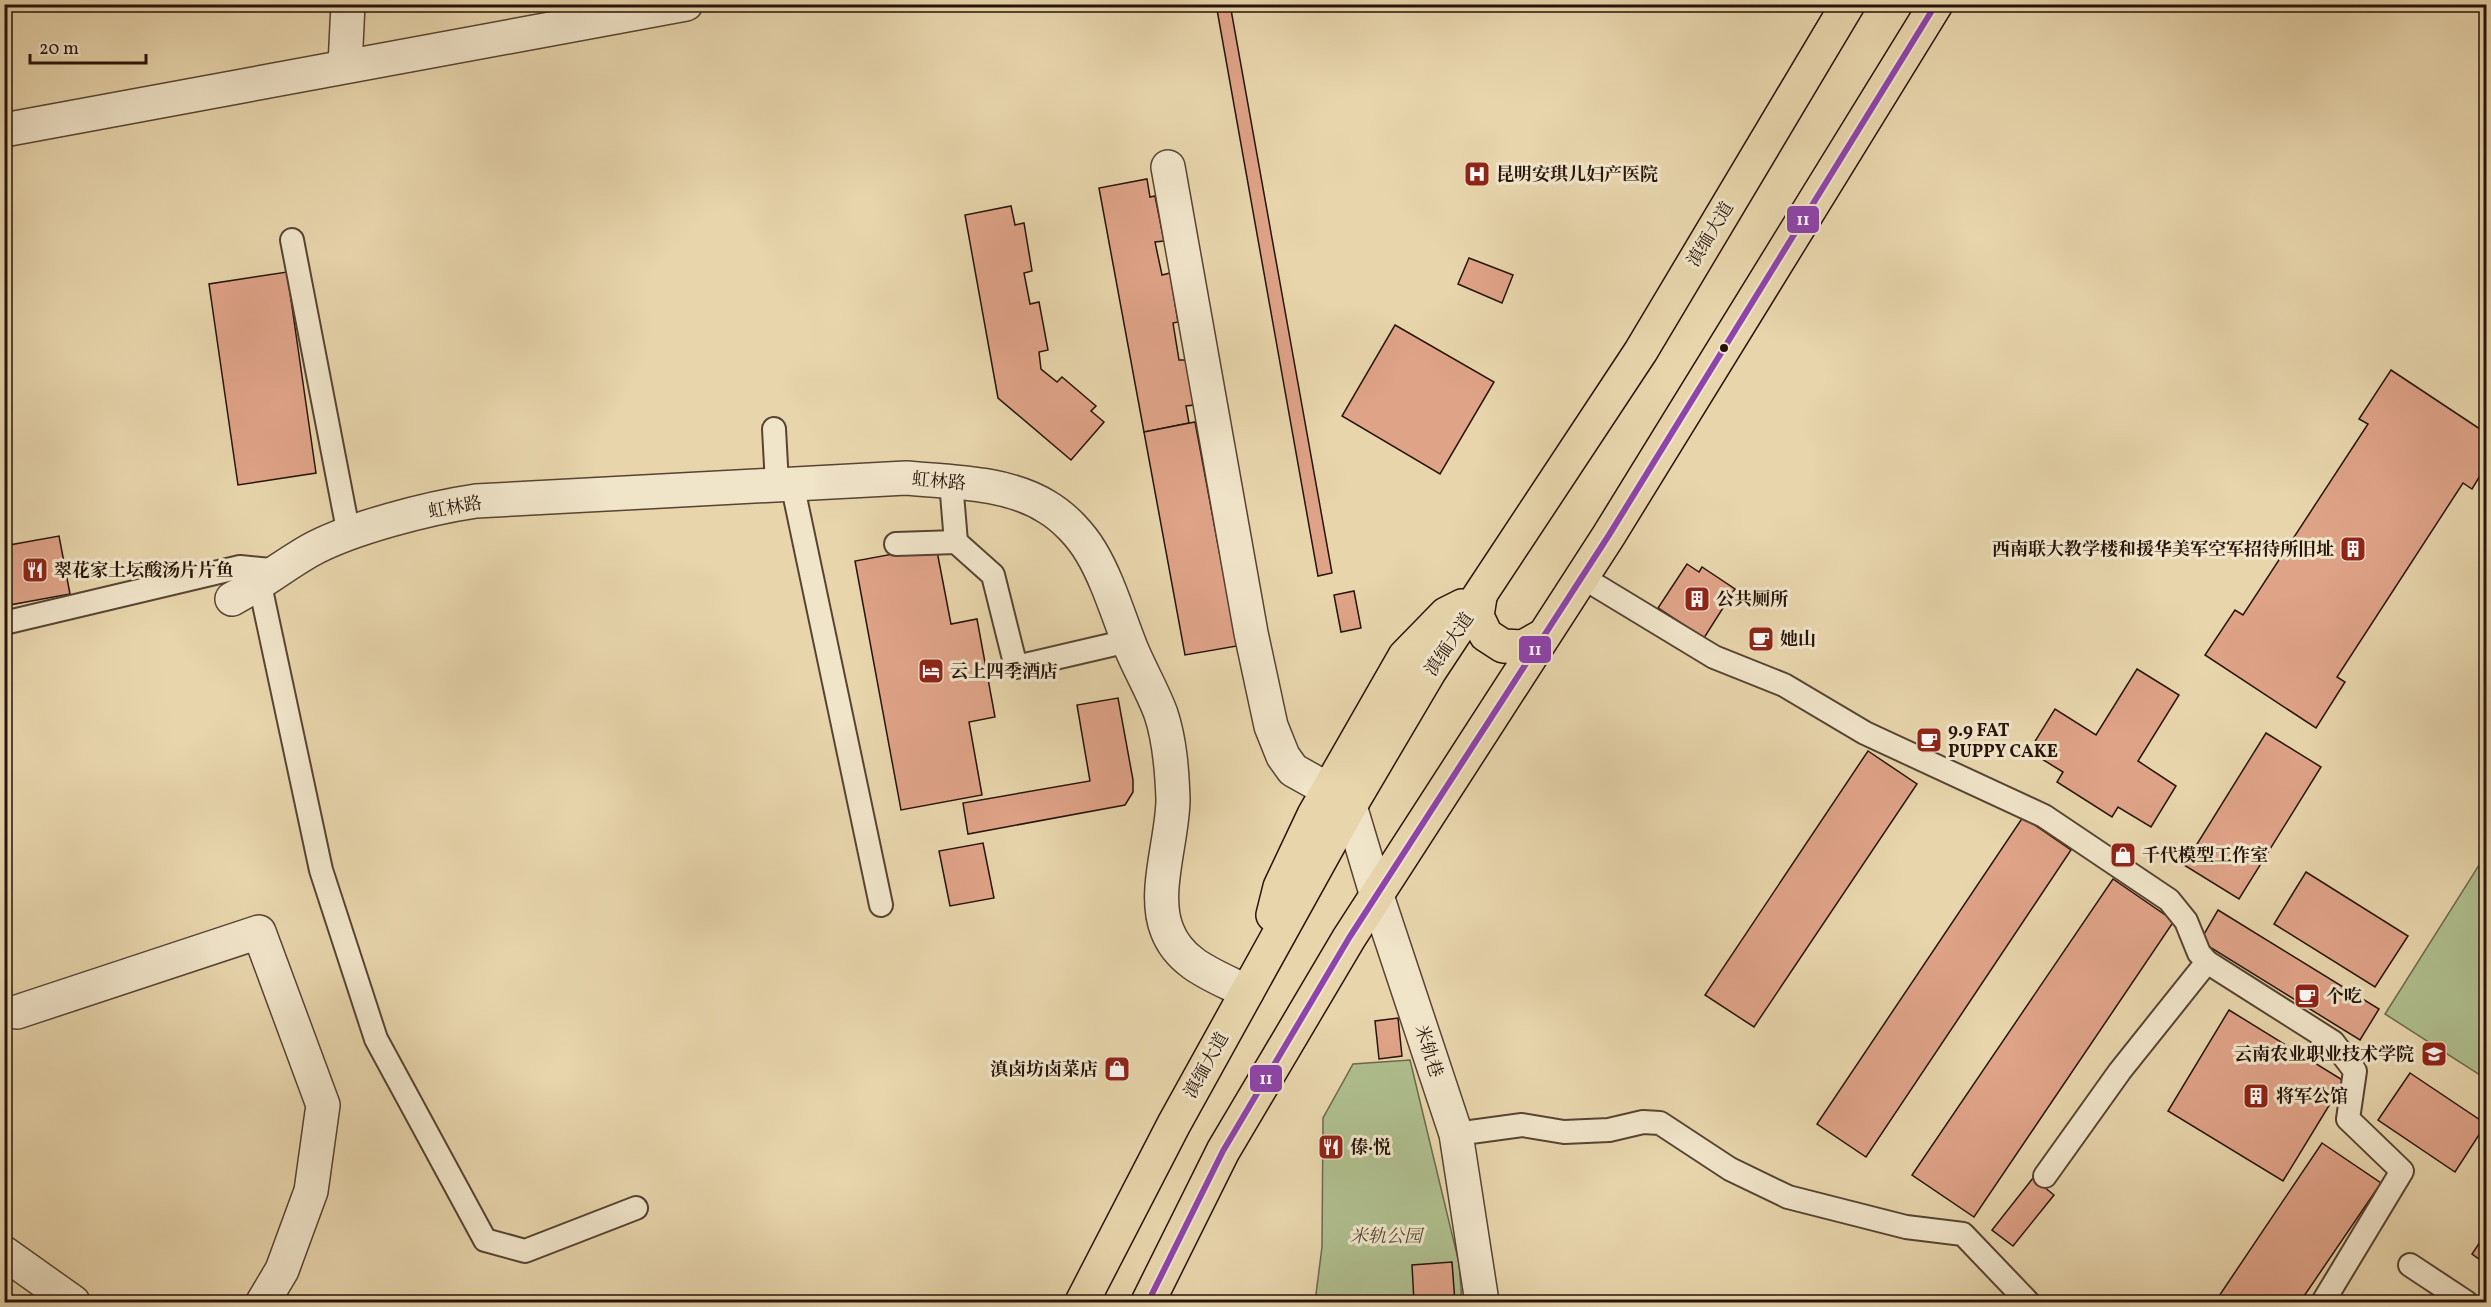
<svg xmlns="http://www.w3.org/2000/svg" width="2491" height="1307" viewBox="0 0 2491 1307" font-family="Vollkorn,'Noto Serif SC',serif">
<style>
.green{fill:#afbe8e;stroke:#6b694c;stroke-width:1.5}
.building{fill:#dfa388;stroke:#27140a;stroke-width:1.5}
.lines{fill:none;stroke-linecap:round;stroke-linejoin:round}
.lane-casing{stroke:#574432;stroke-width:26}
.street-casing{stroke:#574432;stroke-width:36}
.primary-casing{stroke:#27140a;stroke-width:36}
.lane{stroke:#f0e4c9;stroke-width:22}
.street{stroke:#f0e4c9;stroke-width:33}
.primary{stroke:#e8d5ac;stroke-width:33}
.bus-1-casing{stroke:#f0e4c9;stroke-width:10}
.bus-1{stroke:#8e44ad;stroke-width:6}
.bus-dot{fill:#27140a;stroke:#f0e4c9;stroke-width:2}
.labels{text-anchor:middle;stroke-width:6;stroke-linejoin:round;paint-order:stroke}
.poi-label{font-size:18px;font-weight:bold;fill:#27140a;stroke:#f0e4c9;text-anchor:start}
.street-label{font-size:18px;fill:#27140a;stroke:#f0e4c9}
.park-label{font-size:18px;font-style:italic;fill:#504732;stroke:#f0e4c9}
.line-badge{stroke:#f0e4c9;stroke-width:2}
.badge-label{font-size:16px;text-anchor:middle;font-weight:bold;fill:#fff}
</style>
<rect width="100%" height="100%" fill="#e8d5ac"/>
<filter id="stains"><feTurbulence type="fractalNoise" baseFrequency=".00333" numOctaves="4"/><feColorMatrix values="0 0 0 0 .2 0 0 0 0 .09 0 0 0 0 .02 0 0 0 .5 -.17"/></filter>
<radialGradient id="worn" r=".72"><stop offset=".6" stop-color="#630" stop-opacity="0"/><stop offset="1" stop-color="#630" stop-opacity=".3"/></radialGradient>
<g class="green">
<path d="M2486,854V1079L2385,1014Z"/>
<path d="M1410,1060L1459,1263L1462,1302H1315L1322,1247L1323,1118L1353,1064Z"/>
</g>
<g class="building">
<path d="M1216,4H1230L1332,573L1318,576Z"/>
<path d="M1147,179L1150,197L1155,196L1164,241L1155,242L1162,275L1170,273L1178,322L1173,323L1179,360H1186L1194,405L1186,406L1189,423L1144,432L1099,188Z"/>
<path d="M1011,206L1015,225L1024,223L1032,271L1024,273L1030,304L1039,302L1048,350L1039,352L1041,369L1057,382L1062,377L1096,406L1091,411L1104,422L1071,460L998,398L965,215Z"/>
<path d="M1469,258L1513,275L1502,303L1458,284Z"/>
<path d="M287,272L316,473L238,485L209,284Z"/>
<path d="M1395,325L1494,382L1440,474L1342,416Z"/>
<path d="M2391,370L2486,433V466L2472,489L2463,483L2337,677L2345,682L2316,728L2205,655L2235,610L2243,615L2368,424L2359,419Z"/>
<path d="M1195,422L1237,646L1185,655L1144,432Z"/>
<path d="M59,536L70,594L4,606V546Z"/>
<path d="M936,546L951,624L977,619L995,717L969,722L982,795L901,810L855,561Z"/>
<path d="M1687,564L1699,572L1702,567L1735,589L1704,638L1658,608Z"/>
<path d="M1354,591L1361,628L1341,632L1334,595Z"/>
<path d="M2137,669L2179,695L2138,761L2176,786L2151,827L2118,807L2112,817L2057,782L2063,772L2029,751L2055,709L2096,735Z"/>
<path d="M1118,698L1133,780V792L1125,805L968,834L963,803L1090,781L1077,705Z"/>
<path d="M2266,733L2321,767L2239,899L2184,865Z"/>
<path d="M1868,751L1917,784L1754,1027L1705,995Z"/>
<path d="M2023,817L2071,850L1866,1157L1817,1124Z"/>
<path d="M983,843L994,898L950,906L939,851Z"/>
<path d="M2306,872L2408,936L2375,987L2274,924Z"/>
<path d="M2113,879L2174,921L1974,1217L1912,1175Z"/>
<path d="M2218,910L2379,1009L2360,1040L2200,941Z"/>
<path d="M2229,1010L2344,1081L2283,1181L2168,1111Z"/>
<path d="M1398,1018L1402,1056L1379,1059L1375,1021Z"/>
<path d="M2410,1073L2486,1124L2455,1172L2378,1120Z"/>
<path d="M2322,1143L2381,1183L2300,1302H2215Z"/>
<path d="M2033,1178L2054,1195L2013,1246L1992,1230Z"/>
<path d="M2486,1233V1264L2472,1254Z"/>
<path d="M1452,1262L1455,1302H1414L1412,1265Z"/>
</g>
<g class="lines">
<g class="lane-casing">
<g id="lane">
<path d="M292,240L349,535"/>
<path d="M774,429L777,484"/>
<path d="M951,482L956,542"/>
<path d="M792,483L881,905"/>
<path d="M896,544L956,542L993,575L1016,667L1128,641"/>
<path d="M1582,577L1714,657L1784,685L1865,733L2044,816L2169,900L2186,921L2199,953L2207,962L2333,1042L2355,1071L2348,1119L2402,1171L2323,1302"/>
<path d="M260,585L321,870L376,1039L485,1240L525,1251L636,1208"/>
<path d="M4,623L240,567L280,571"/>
<path d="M1456,1134L1522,1125L1564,1132L1609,1130L1643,1122L1660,1123L1730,1169L1788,1197L1906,1227L1963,1234L2028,1302"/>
<path d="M2045,1176L2120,1071L2207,962"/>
<path d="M2410,1265L2466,1302"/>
</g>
</g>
<g class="street-casing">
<g id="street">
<path d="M345,66L348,4"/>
<path d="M4,130L686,4"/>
<path d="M1168,167L1251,633L1271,726L1283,756L1293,770L1327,789"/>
<path d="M232,599C259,585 283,566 309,551C350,528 429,508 476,501L906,478C951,482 1008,482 1047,507C1064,517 1081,535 1091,552C1108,580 1119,618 1131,648C1140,670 1153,692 1161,714C1170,741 1172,771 1173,799C1173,839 1152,893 1167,930C1180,965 1216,976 1247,992"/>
<path d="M1350,806L1376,893L1456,1134L1482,1302"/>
<path d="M17,1012L259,932L323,1105L311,1191L282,1270L263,1302"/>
<path d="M4,1253L73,1302"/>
</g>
</g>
<g class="primary-casing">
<g id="primary">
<path d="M1480,597L1477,616L1486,635L1503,646L1523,647L1541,637"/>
<path d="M1273,915L1280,887L1314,815L1405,656L1446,614L1462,606"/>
<path d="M1082,1302L1174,1124L1350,806L1429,672L1641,351L1848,4"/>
<path d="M1148,1302L1223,1151L1349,938L1609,535L1936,4"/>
</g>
</g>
<use href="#lane" class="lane"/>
<use href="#street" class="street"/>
<use href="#primary" class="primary"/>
<g class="bus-1-casing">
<path id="bus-1" d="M1148,1302L1223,1151L1349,938L1609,535L1936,4"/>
</g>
<use href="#bus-1" class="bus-1"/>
</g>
<defs>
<g id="hospital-square" transform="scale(1.35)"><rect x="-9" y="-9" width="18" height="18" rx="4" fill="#8f2418" stroke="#f0e4c9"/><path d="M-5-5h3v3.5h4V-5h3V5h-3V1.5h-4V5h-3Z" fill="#fff"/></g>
<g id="building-square" transform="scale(1.35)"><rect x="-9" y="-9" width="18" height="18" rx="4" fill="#8f2418" stroke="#f0e4c9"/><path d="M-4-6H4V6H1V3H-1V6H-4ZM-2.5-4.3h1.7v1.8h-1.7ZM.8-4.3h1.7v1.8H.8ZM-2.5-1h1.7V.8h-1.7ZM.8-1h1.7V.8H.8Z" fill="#fff"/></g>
<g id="restaurant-square" transform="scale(1.35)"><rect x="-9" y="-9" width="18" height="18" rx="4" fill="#8f2418" stroke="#f0e4c9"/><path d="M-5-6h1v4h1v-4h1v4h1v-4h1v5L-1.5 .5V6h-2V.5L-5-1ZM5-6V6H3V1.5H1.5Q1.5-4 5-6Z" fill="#fff"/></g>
<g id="cafe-square" transform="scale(1.35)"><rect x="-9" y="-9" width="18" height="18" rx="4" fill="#8f2418" stroke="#f0e4c9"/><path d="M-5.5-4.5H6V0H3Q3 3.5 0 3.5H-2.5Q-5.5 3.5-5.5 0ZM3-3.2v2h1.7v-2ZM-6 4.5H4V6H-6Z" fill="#fff"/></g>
<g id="hotel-square" transform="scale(1.35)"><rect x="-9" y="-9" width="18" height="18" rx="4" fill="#8f2418" stroke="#f0e4c9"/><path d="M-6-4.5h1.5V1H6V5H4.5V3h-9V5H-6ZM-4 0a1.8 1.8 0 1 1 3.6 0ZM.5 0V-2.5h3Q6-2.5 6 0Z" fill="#fff"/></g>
<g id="shop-square" transform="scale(1.35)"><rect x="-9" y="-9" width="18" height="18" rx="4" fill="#8f2418" stroke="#f0e4c9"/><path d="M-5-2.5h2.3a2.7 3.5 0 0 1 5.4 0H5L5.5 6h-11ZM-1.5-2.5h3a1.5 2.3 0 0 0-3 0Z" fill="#fff"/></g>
<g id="university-square" transform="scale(1.35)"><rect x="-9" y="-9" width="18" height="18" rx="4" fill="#8f2418" stroke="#f0e4c9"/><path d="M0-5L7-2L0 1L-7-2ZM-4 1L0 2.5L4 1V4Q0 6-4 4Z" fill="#fff"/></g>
</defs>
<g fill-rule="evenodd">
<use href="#hospital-square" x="1477" y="174"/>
<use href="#building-square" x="2353" y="549"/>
<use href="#restaurant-square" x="35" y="570"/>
<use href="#building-square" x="1697" y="599"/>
<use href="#cafe-square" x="1761" y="639"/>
<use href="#hotel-square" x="931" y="671"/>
<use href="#cafe-square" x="1929" y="740"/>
<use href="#shop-square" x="2123" y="855"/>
<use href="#cafe-square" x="2307" y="996"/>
<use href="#university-square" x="2434" y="1054"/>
<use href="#shop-square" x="1117" y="1069"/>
<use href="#building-square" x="2256" y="1096"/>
<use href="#restaurant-square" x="1331" y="1147"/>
</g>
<circle class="bus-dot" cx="1724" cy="348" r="5"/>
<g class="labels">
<g class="poi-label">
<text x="1496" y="180">昆明安琪儿妇产医院</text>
<text x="2334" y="555" text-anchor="end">西南联大教学楼和援华美军空军招待所旧址</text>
<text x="54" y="576">翠花家土坛酸汤片片鱼</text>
<text x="1716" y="605">公共厕所</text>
<text x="1780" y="645">她山</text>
<text x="950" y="677">云上四季酒店</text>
<text x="1948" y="736">9.9 FAT<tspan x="1948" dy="21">PUPPY CAKE</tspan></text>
<text x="2142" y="861">千代模型工作室</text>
<text x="2326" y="1002">个吃</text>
<text x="2414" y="1060" text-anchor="end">云南农业职业技术学院</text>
<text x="1098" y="1075" text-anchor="end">滇卤坊卤菜店</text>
<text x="2276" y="1102">将军公馆</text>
<text x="1350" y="1153">傣·悦</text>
</g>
<g class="street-label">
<text transform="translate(1710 234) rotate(-59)" y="6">滇缅大道</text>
<text transform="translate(939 481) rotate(5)" y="6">虹林路</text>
<text transform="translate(455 507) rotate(-10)" y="6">虹林路</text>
<text transform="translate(1449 644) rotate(-56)" y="6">滇缅大道</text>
<text transform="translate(1429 1051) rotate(72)" y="6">米轨巷</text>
<text transform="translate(1206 1065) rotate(-61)" y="6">滇缅大道</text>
</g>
<g class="park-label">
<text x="1386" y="1242">米轨公园</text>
</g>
</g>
<g class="line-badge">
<rect x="1786" y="205" width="34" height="29" rx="6" fill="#8e44ad"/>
<rect x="1518" y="635" width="34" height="29" rx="6" fill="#8e44ad"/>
<rect x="1249" y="1064" width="34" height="29" rx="6" fill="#8e44ad"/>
</g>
<g class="badge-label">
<text x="1803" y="225">11</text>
<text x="1535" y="655">11</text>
<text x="1266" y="1084">11</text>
</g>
<rect width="2491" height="1307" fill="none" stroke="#e8d5ac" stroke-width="24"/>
<rect x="6" y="6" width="2479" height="1295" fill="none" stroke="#27140a" stroke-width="3"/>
<rect x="12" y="12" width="2467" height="1283" fill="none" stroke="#27140a" stroke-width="1.5"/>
<path d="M30 54v9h116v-9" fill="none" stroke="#27140a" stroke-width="3"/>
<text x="39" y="54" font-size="18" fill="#27140a" stroke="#f0e4c9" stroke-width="4.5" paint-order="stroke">20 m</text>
<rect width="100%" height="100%" filter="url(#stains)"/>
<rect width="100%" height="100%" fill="url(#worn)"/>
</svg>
